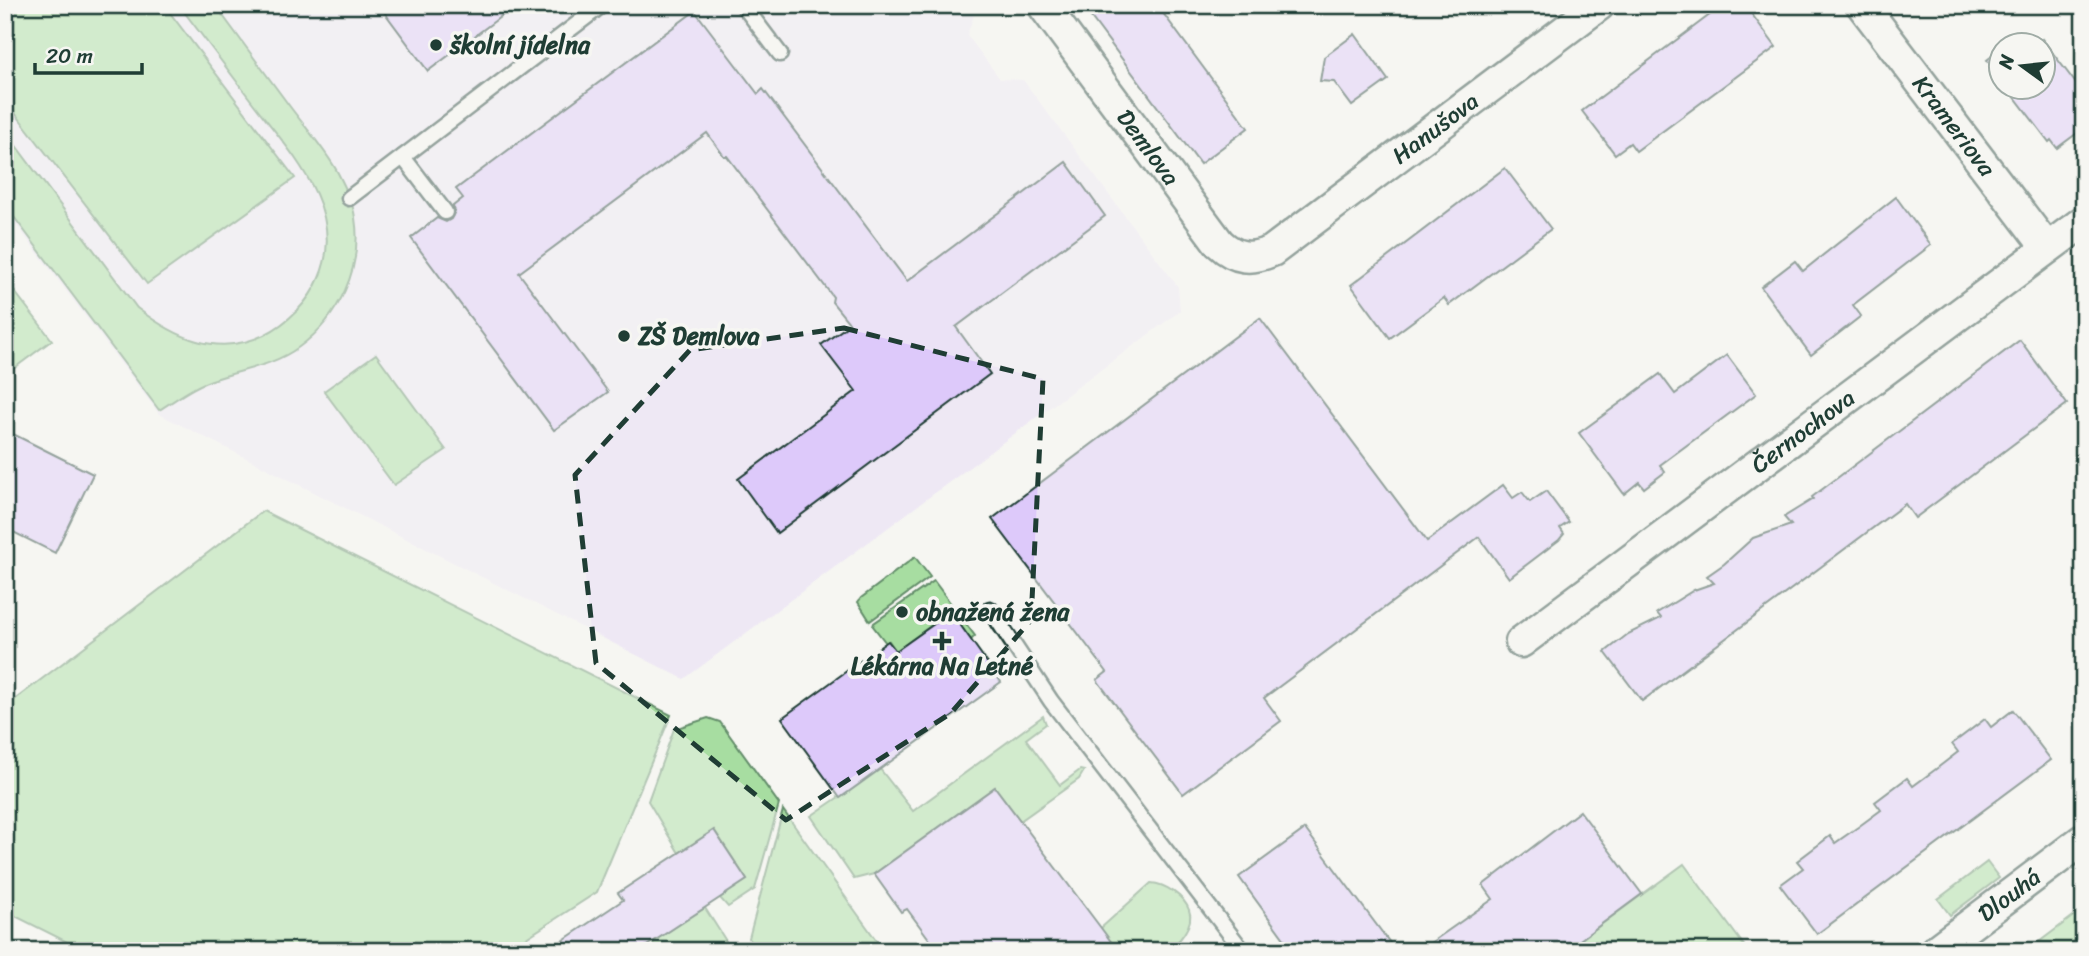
<svg xmlns="http://www.w3.org/2000/svg" width="2089" height="956" viewBox="0 0 2089 956" font-family="Sriracha,sans-serif">
<style>
.built{fill:#eee8f4}
.green{fill:#a7dda1;stroke:#638d6a;stroke-width:2}
.building{fill:#ddc9fa;stroke:#1f3d34;stroke-width:2}
.lines{fill:none;stroke-linecap:round;stroke-linejoin:round}
.service-casing{stroke:#1f3d34;stroke-width:19}
.minor-casing{stroke:#1f3d34;stroke-width:35}
.service{stroke:#f6f6f2;stroke-width:14}
.minor{stroke:#f6f6f2;stroke-width:30}
.marked{fill:none;stroke:#1f3d34;stroke-width:5;stroke-dasharray:14 9;stroke-linejoin:round}
.poi-dot{fill:#1f3d34;stroke:#f6f6f2;stroke-width:2.5}
.labels{text-anchor:middle;stroke-width:7;stroke-linejoin:round;paint-order:stroke}
.poi-label{font-size:24px;font-weight:bold;fill:#1f3d34;stroke:#f6f6f2;text-anchor:start}
.street-label{font-size:24px;fill:#1f3d34;stroke:#f6f6f2}
</style>
<rect width="100%" height="100%" fill="#f6f6f2"/>
<filter id="ink" filterUnits="userSpaceOnUse"><feTurbulence type="fractalNoise" baseFrequency=".0143" numOctaves="2"/><feDisplacementMap in="SourceGraphic" scale="14" xChannelSelector="R" yChannelSelector="G"/><feConvolveMatrix kernelMatrix="1 2 1 2 8 2 1 2 1" color-interpolation-filters="sRGB"/></filter>
<g filter="url(#ink)">
<path class="built" d="M5,5H966L974,15L967,35L1000,79L1023,80L1178,287L1180,311L684,679L159,414L5,210Z"/>
<g class="green">
<path d="M5,5H164L295,178L147,284L5,100Z"/>
<path d="M179,5H215C239,38 264,71 288,104C304,126 325,149 338,173C345,187 353,202 355,218C363,268 339,318 299,347C273,366 244,369 215,379C195,385 177,399 159,410L5,205V131L137,308C175,337 217,358 264,335C288,323 309,302 319,278C348,211 291,153 253,103C229,71 204,38 179,5Z"/>
<path d="M5,279L52,340L5,375Z"/>
<path d="M376,354L446,450L394,485L324,391Z"/>
<path d="M263,511L671,715L597,892L506,951H85L5,911V707Z"/>
<path d="M915,557L930,577L870,621L858,602L861,598Z"/>
<path d="M934,581L975,636L971,640L950,612L896,651L889,641L886,643L873,626L874,623Z"/>
<path d="M1043,716L1046,724L1026,739L1060,785L1080,770L1084,771L1079,779L1020,821L995,787L874,874L854,879L811,816L880,769L913,811Z"/>
<path d="M708,718L720,722L779,804L755,889L728,907L720,898L747,880L715,831L679,853L648,801L674,729Z"/>
<path d="M783,810L884,951H757L749,938Z"/>
<path d="M1987,862L1999,878L1950,915L1938,899Z"/>
<path d="M1684,864L1748,951H1565Z"/>
<path d="M1151,883C1165,884 1184,896 1189,910C1195,924 1178,945 1166,950C1154,954 1125,951 1111,951L1101,928Z"/>
<path d="M705,908L726,941V947L721,951H657L652,942Z"/>
<path d="M2084,908V951H2027Z"/>
</g>
<g class="building">
<path d="M379,5H516L428,71Z"/>
<path d="M1082,5H1157L1248,128L1200,164Z"/>
<path d="M1723,5H1745L1776,47L1636,151L1630,143L1615,154L1582,111Z"/>
<path d="M695,11L758,94L763,89L907,281L1066,162L1105,216L956,327L990,374L777,533L738,479L856,391L821,345L850,324L832,302L833,297L727,156H724L707,133L519,273L608,392L554,430L411,238L437,218L446,222L451,219L455,211L453,206L463,198L456,189Z"/>
<path d="M2024,32L2034,45L2042,39L2084,94V128L2057,148L2051,140L2049,142L2008,88H2043V46H2006Z"/>
<path d="M1355,34L1388,80L1352,106L1334,82L1320,81L1324,57Z"/>
<path d="M2001,49V79L1987,60Z"/>
<path d="M1505,168L1551,229L1449,305L1444,298L1390,338L1351,285Z"/>
<path d="M1896,197L1931,245L1853,305L1861,316L1811,355L1761,287L1795,261L1803,271Z"/>
<path d="M1260,318L1427,541L1503,485L1513,498L1522,492L1530,502L1546,491L1569,522L1560,528L1564,534L1559,540L1509,578L1479,537L1264,698L1281,721L1183,794L1097,680L1107,672L992,519Z"/>
<path d="M2020,340L2067,404L1915,518L1905,504L1642,701L1605,652L1628,634L1661,618L1657,613L1694,590L1714,583L1707,576L1724,564L1753,538L1791,525L1784,517L1813,499L1812,497Z"/>
<path d="M1727,355L1756,394L1660,465L1665,472L1644,488L1639,482L1624,494L1579,433L1660,374L1675,394Z"/>
<path d="M5,430L93,474L55,553L5,528Z"/>
<path d="M951,612L1001,682L840,798L782,718L888,641L896,651Z"/>
<path d="M2013,710L2051,760L1817,934L1780,885L1803,868L1797,861L1830,836L1835,843L1858,827L1881,810L1875,802L1907,778L1913,786L1936,769L1958,752L1952,744L1985,719L1991,727Z"/>
<path d="M995,787L1101,928L1118,951H938L907,909L901,912L874,874Z"/>
<path d="M1580,811L1642,894L1565,951H1419L1493,899L1483,885Z"/>
<path d="M1305,829L1396,951H1293L1239,877Z"/>
<path d="M714,830L747,880L639,951H547L623,900L618,893Z"/>
</g>
<g class="lines">
<g class="service-casing">
<g id="service">
<path d="M743,5L780,54"/>
<path d="M403,157L445,212"/>
<path d="M349,198L602,5"/>
<path d="M990,609L1051,701L1243,951"/>
</g>
</g>
<g class="minor-casing">
<g id="minor">
<path id="s1" d="M1043,5L1219,243C1236,259 1251,260 1272,251L1599,5"/>
<path id="s2" d="M1862,5L2047,248"/>
<path id="s3" d="M1521,642L2084,221"/>
<path id="s4" d="M1935,951L2084,839"/>
</g>
</g>
<use href="#service" class="service"/>
<use href="#minor" class="minor"/>
</g>
</g>
<path d="M0 0H2089V956H0ZM844,328L1043,379L1031,620L951,713L786,820L596,663L575,475L690,350Z" fill="#f6f6f2" fill-opacity=".55" fill-rule="evenodd"/>
<path class="marked" d="M844,328L1043,379L1031,620L951,713L786,820L596,663L575,475L690,350Z"/>
<g class="poi-dot">
<circle cx="436" cy="45" r="7"/>
<circle cx="624" cy="336" r="7"/>
<circle cx="902" cy="612" r="7"/>
<path d="M938.5 630.5h7v7h7v7h-7v7h-7v-7h-7v-7h7z"/>
</g>
<g class="labels">
<g class="poi-label">
<text x="450" y="53">školní jídelna</text>
<text x="638" y="344">ZŠ Demlova</text>
<text x="916" y="620">obnažená žena</text>
<text x="942" y="674" text-anchor="middle">Lékárna Na Letné</text>
</g>
<g class="street-label">
<text dy="8" stroke="none"><textPath href="#s2" startOffset="152">Krameriova</textPath></text>
<text dy="8" stroke="none"><textPath href="#s1" startOffset="558">Hanušova</textPath></text>
<text dy="8" stroke="none"><textPath href="#s1" startOffset="177">Demlova</textPath></text>
<text dy="8" stroke="none"><textPath href="#s3" startOffset="352">Černochova</textPath></text>
<text dy="8" stroke="none"><textPath href="#s4" startOffset="93">Dlouhá</textPath></text>
</g>
</g>
<rect width="2089" height="956" fill="none" stroke="#f6f6f2" stroke-width="28"/>
<rect x="14" y="14" width="2061" height="928" fill="none" stroke="#1f3d34" stroke-width="2.5" filter="url(#ink)"/>
<g transform="translate(2022 66) rotate(285)"><circle r="33" fill="#f6f6f2" stroke="#a0aca6" stroke-width="2"/>
<path d="M0-5L12 26L0 18L-12 26Z" fill="#1f3d34"/>
<text y="-10" font-size="19" font-weight="bold" text-anchor="middle" fill="#1f3d34">N</text>
</g>
<path d="M35 63v10h107v-10" fill="none" stroke="#1f3d34" stroke-width="3.5"/>
<text x="46" y="63" font-size="21" fill="#1f3d34" stroke="#f6f6f2" stroke-width="5" paint-order="stroke">20 m</text>
</svg>
